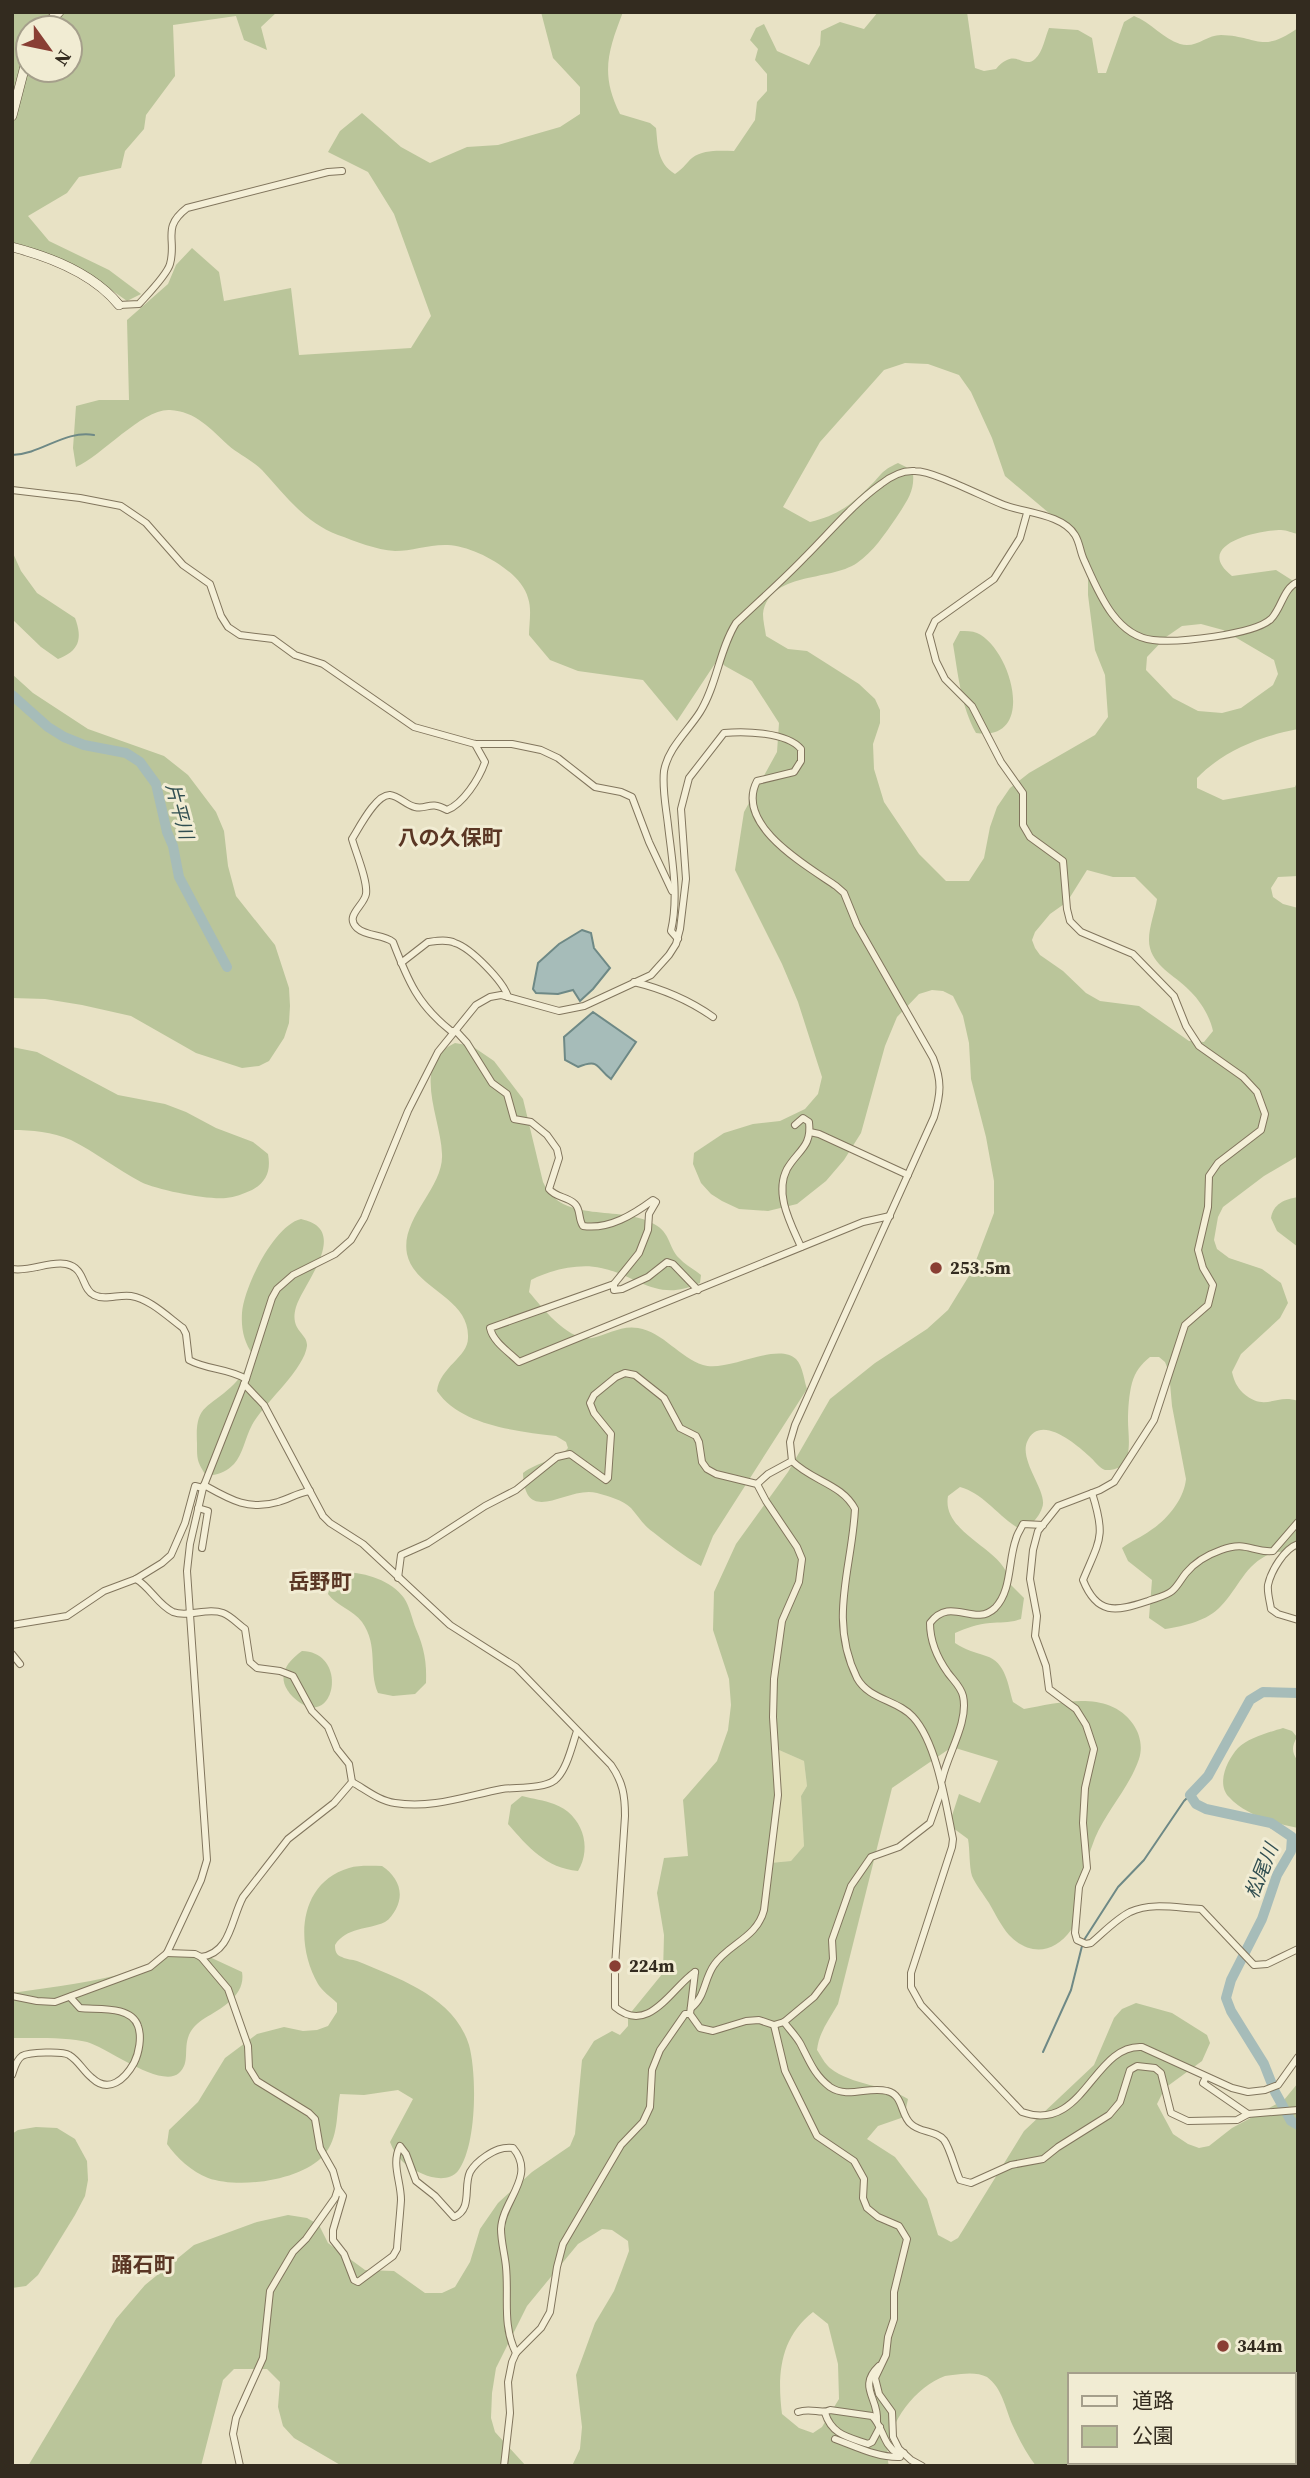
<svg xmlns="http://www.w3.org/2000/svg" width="1310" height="2478" viewBox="0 0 1310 2478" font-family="'Source Serif 4','Noto Sans JP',serif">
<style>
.farmland{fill:#dddcb3}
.green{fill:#bac59a;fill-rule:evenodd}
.water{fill:#a6bcb9;stroke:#6e8986;stroke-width:2}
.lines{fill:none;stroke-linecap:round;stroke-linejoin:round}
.stream{stroke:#6e8986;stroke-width:2}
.river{stroke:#a6bcb9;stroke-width:10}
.street-casing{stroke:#81755d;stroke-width:8}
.secondary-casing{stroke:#635640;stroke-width:10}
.street{stroke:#f4efd7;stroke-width:6}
.secondary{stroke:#f4efd7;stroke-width:9}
.poi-dot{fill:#893f34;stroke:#f1ecd3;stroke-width:2.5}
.labels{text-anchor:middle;stroke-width:6;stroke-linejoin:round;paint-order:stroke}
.poi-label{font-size:18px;font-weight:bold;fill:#332b1f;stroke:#f1ecd3;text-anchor:start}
.water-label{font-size:19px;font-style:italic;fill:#304e51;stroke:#f1ecd3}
.quarter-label{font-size:21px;font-weight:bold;fill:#5a3624;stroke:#f1ecd3}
</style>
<rect width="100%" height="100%" fill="#e8e2c5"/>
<path class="farmland" d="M779,1750L804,1761L807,1786L801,1796L804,1846L791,1861L770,1863Z"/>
<g class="green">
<path d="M12,12H277L261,27L267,50L244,40L236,16L173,25L175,76L146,115L144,129L125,151L121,168L79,177L67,193L28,216L49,241L109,270L141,294L127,301C91,275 54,254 12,242ZM28,28H70V70H28Z"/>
<path d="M541,12H623C608,51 600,74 620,114L650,123L656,128C658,146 657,163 675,174C685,167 686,163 692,158C704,149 720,151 734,151L755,120L757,102L767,91V74L755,60L758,49L750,40L756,28L764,24L777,51L809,65L820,45L821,31L840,22L864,29L878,12H967L975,68L984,71L996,69C1016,46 1023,70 1035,59C1043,52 1045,37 1049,28L1078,30L1092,38L1098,73H1106L1124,22L1134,16C1151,22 1163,39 1180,44C1196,49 1206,35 1221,35C1258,36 1261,54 1298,28V534C1292,533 1287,530 1281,530C1258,530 1192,545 1232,576L1276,570L1298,584V729C1261,736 1223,751 1197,778V788L1223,800L1295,787L1298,780V876L1278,877L1271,888L1273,897L1283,904L1298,908V1156L1264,1176L1223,1207L1218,1217L1214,1240L1217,1249L1229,1258L1262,1269L1281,1283L1288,1303L1280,1318L1241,1354L1232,1372C1234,1381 1237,1387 1243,1393C1266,1413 1275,1393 1298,1401V1550C1289,1551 1278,1551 1270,1554C1245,1564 1238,1589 1221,1606C1207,1621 1185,1626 1165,1629L1149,1618L1152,1580L1128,1561L1122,1548C1131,1541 1142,1537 1151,1530C1168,1519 1184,1499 1186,1479L1172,1406L1169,1372L1165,1362L1159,1357H1150C1141,1364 1135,1372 1132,1383C1129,1394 1128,1409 1128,1421C1128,1435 1134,1464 1115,1469C1113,1470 1107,1470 1105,1470C1099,1468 1094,1460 1089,1456C1075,1443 1039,1413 1027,1442C1019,1462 1049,1493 1042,1508C1040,1515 1034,1521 1030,1526L1018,1528C998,1516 983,1493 960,1487L948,1496C941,1535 1008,1549 1010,1584L1024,1598L1021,1619C1010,1623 1001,1622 990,1623C978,1624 966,1628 955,1633V1643C966,1650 974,1652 986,1656C1006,1662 1008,1685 1013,1702L1024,1709C1059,1703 1108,1689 1133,1724C1140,1734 1143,1747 1139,1759C1129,1788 1107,1810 1095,1838C1089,1853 1085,1868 1081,1884C1078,1900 1080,1917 1071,1930C1054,1954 1029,1956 1009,1935C1001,1926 995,1913 989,1903C984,1895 976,1885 972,1876C969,1866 970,1850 968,1839L949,1825L959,1794L980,1803L998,1761L952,1747L892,1788L838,2004C829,2020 819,2032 817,2050C821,2056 825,2064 830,2068C853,2086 885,2084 908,2099L904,2117L878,2126L867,2139L895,2157L927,2199L938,2235L951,2242L958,2238L1024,2131L1094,2065L1114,2018L1122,2009L1136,2003L1172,2013L1207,2035L1210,2043L1202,2061L1165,2088L1157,2104L1173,2134L1188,2144L1199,2148L1209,2146L1232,2128L1284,2100L1298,2083V2464L1294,2466H1236L1226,2462H1294V2375H1070V2462H1100L1098,2466H1036C1026,2453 1019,2439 1012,2424C1005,2407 1002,2388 987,2377C980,2373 969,2373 961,2374C956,2375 949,2375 945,2376C913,2387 880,2433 889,2466H572L580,2449L582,2427L576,2375L595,2323L614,2291L622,2270L629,2251L628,2241L612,2230L602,2229L578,2244L527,2306L496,2368L492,2393L491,2418L495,2432L526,2466H342L294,2438L283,2426L278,2407L280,2382L267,2369H234L223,2380L201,2466H28L116,2319L145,2285L194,2245L257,2222L288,2215L307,2218L319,2225L328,2243L365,2270L394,2271L425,2293H442L455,2287L470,2262L480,2229L498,2203L532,2172L570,2146L575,2134L582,2060L594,2041L612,2031L620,2035L628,2026V2016L663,1973L664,1935L657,1893L664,1858L688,1856L683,1800L717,1761L728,1730L731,1705L729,1679L713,1630L714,1592L736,1544L788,1472L830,1399L875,1363L927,1329L948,1310L972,1271L994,1213V1181L986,1137L971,1079L969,1043L963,1016L953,996L943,991L932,990L919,994L897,1017L885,1046L861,1133L844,1160L826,1181L797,1204L768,1211L739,1209L722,1201L711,1194L701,1183L693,1164L694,1153L724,1133L753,1124L780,1121L805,1109L818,1094L822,1077L798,1002L782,964L735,870L744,812L777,752L779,723L752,681L725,666L718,659L677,721L643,680L578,671L550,660L529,635C529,624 532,609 528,598C521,571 474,546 448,545C430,544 412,551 395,551C376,550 355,541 338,535C304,522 285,495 262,470C252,460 238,454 228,445C211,429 195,411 170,410C143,408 103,455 76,467L73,448L76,406L99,400H129L127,320L168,284L176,265L192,248L219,272L224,301L291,288L299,355L411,348L431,316L394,214L368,172L328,152L340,131L362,113L401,147L430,163L467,147L498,145L560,127L580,114V87L553,58ZM905,363L928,364L959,375L971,392L992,438L1005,476L1062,524L1078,545L1088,564V595L1095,650L1105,675L1108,717L1095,735L1029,773L1010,788L997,807L990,827L984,858L969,881H946L919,854L884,802L874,769L873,744L880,723V710L875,699L859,684L807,651L788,649L766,636C765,629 763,621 763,614C769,571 829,582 857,563C873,552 885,534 896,518C905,504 915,492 913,474L906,467L898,463C880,471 881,476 868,488C849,507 835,516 810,522L783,507L820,442L884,370ZM1201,624L1223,630L1274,660L1278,674L1273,685L1241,708L1222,713L1198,711L1173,698L1146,670L1147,657L1166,637L1182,626ZM1087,870L1113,877H1135L1157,899C1155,913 1146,934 1150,948C1155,968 1179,978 1191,992C1201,1002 1210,1017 1213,1031L1204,1042L1189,1041L1139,1006L1100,1001L1086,993L1063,971L1040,955L1035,948L1032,940L1035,932L1050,914L1067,902ZM779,1750L804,1761L807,1786L801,1796L804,1846L791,1861L770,1863ZM813,2312L828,2324L838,2364L839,2399L822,2427L813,2433L799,2428L782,2414C777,2374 780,2338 813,2312Z"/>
<path d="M12,551L21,571L37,593L75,618C83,639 79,651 58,659L41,647L12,619Z"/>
<path d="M960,631C966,631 972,631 977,633C1011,648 1038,742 976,733C961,706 958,674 953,644Z"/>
<path d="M12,674L33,693L88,729L164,756L188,775L216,812L224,831L228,866L236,896L275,945L289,988L290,1006L289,1023L284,1038L269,1061L259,1066L242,1068L196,1053L131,1016L82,1005L45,999L12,998Z"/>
<path d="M455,1043L472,1046L494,1061L523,1099L543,1182C562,1225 619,1204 654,1224C671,1233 668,1247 679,1258C685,1265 694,1269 701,1275L700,1283C657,1303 639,1276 601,1268C579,1263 550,1270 531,1280L529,1292C543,1308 567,1341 592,1338C607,1335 621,1325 638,1328C663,1332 680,1358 703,1365C727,1373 777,1341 796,1359C803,1366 804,1381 807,1389L713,1536L701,1566C684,1556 668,1544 653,1532C644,1526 638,1516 631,1508C623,1500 608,1496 597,1493C567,1485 525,1529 523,1473C537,1462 558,1460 568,1448L566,1442L556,1436C517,1431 461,1426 437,1391C440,1367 468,1357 468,1338C470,1297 415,1290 407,1254C400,1218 444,1188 442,1154C441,1117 410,1064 455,1043Z"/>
<path d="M12,1047L37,1052L118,1095L165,1104L186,1112L216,1128L253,1142L268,1154C271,1170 267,1182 252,1190C243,1194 235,1197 226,1198C208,1200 157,1190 141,1182C117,1169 95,1152 71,1140C52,1132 32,1130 12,1130Z"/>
<path d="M1298,1197V1247L1277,1231L1271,1218C1273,1204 1285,1199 1298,1197Z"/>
<path d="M301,1219C305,1220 312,1222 316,1225C340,1243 302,1287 296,1307C289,1331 308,1333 307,1346C304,1370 264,1403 252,1425C245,1438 243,1454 234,1464C226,1472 216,1477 205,1474C197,1461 197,1459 197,1443C195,1405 207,1409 231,1387C241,1378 247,1367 253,1355C244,1342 241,1329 242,1313C244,1287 274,1225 301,1219Z"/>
<path d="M345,1572C366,1573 391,1580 404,1598C410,1607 412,1619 416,1629C424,1647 427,1663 426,1683L415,1694L393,1696L378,1693C368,1670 379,1646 362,1622C353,1610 337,1606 328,1594L330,1587Z"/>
<path d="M302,1651C351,1652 334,1736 293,1697C275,1679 285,1663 302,1651Z"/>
<path d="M1283,1728L1292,1731L1297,1737C1292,1746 1291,1752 1298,1761V1828C1275,1823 1245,1815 1229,1797C1216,1784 1227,1760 1238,1748C1248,1738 1270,1732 1283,1728Z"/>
<path d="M522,1796C533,1799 544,1800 554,1804C582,1814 593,1847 578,1871C546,1868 528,1847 508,1824L511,1805Z"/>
<path d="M382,1866C397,1876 405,1892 396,1909C393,1914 390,1919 385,1922C368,1930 346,1927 335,1945C335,1951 336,1955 342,1957C347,1960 352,1959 357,1961C400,1979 454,1997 469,2045C477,2074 477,2146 458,2171C450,2181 434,2179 423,2174C407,2168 396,2158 390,2142L413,2099L398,2090L364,2095L340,2094C336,2114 339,2138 324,2155C301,2181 239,2189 208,2178C192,2172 176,2157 167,2144L169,2130L198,2102L225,2058L257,2034L284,2027L303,2031L317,2030L328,2026L337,2012V2003C331,1997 322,1991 318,1984C295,1944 298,1883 349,1868C359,1865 372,1866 382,1866Z"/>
<path d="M188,1951L203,1954L242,1972C246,1995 222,2008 205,2018C174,2037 195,2059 179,2073C161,2089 108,2048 87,2042C70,2037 31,2038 12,2038V1993C53,1987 97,1982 136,1970C154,1964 169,1955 188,1951Z"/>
<path d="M36,2127L57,2128L75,2139L87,2161L88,2180L85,2196L75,2215L38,2275L26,2286L12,2288V2134L18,2130Z"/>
</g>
<g class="water">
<path d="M582,930L591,933L594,948L610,968L593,989L580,1001L573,990L558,994L536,993L533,989L538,963L559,944Z"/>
<path d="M593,1012L636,1042L611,1079C596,1068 600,1058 578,1067L565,1060L564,1037Z"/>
</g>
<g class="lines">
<g class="stream">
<path d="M12,455C42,454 64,430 94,435"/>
<path d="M1084,1940L1118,1887L1144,1860L1184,1801L1190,1795"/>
<path d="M1043,2052L1071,1990L1082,1946"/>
</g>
<g class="river">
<path d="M12,695L48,727L64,737L84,745L126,753L140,762L156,784L167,832L173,846L179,877L227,967"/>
<path d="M1298,1693L1263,1692L1250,1700L1208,1776L1190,1795L1196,1804L1206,1809L1271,1823L1292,1837L1291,1851L1277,1875L1262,1919L1231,1980L1226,1998L1231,2011L1264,2064L1275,2092L1291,2121L1298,2125"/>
</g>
<g class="street-casing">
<g id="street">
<path d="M119,305L139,304C147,295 167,275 170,264C177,239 161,228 187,208L328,172L342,171"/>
<path d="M12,490L80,498L121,506L146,523L183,565L210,584L221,616L228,627L240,635L273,639L295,655L323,664L414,727L475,744H512L541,750L558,758L595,787L621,792L632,797L649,842L672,891"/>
<path d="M1027,513L1020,538L994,579L935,621L929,634L936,661L945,679L972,706L1001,762L1023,793V825L1030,837L1063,861L1067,909L1070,921L1081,932L1133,954L1174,996L1186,1026L1199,1046L1243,1077L1257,1092L1265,1114L1261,1130L1218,1163L1209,1176L1208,1207L1198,1250L1203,1268L1213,1285L1208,1305L1185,1325L1154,1420L1114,1482L1100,1490L1058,1506L1038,1531L1033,1550L1030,1579L1037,1616L1035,1636L1046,1666L1049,1689L1076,1709L1086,1725L1094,1749L1085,1788L1083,1823L1087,1868L1079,1887L1075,1933L1077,1940L1086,1944L1091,1943C1103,1933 1116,1919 1130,1912C1152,1902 1177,1908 1201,1909L1254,1965L1267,1964L1298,1949"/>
<path d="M475,744L485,762C479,779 463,804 447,810C429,800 428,810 415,807C406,805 399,796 390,795C376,794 359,828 352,839C356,853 368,881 366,894C364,906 344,916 357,928C367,937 383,934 393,942C408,981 418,1005 451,1031H456L467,1043L492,1083L507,1094L514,1119L531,1122L547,1135L557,1149L559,1158L549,1189C556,1198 567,1196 575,1204C581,1210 578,1219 583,1226C609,1230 634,1214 653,1200L656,1202L649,1214L648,1230L639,1253L614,1284L490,1328C493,1342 509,1352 519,1362L863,1222L890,1216"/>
<path d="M678,939L671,931C679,896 672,860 668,825C666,807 662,789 664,771C668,748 688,731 700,712C717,685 719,650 736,623C759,601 783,580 805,557C830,532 853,504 881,484C891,476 903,470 915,471C934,471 983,497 1004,505C1025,513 1062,514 1075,535C1080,543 1080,552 1084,560C1098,591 1115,636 1153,640C1176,643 1254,635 1271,619C1282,608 1283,588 1298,582"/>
<path d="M401,963L428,942C436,941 447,939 455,943C471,948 504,982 508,997"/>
<path d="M634,982C663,989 689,1000 713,1017"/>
<path d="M795,1125L803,1118L809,1122C812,1147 798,1150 787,1169C774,1194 791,1224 801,1247"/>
<path d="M810,1132L819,1134L908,1175"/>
<path d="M12,1269C31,1272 48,1261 66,1264C86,1268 81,1289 94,1295C105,1301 119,1294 131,1296C150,1299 168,1317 183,1328L186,1334L189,1360C207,1370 228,1368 246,1379"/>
<path d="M614,1284V1290L622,1289L648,1277L667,1262L673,1264L698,1290"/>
<path d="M244,1384L264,1405L323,1516L330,1523L363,1544L450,1625L516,1667L611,1765C623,1782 625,1796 625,1816L615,1966V2007C649,2036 672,1987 695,1972"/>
<path d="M757,1484L768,1474L792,1461"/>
<path d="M204,1485C229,1499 248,1511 278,1502C289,1499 297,1493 310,1491"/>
<path d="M1092,1493C1106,1537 1100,1539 1083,1580C1097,1615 1115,1612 1148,1601C1156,1598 1166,1596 1172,1591C1178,1586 1181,1579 1186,1573C1195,1562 1207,1555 1221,1550C1247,1540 1252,1553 1273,1551L1298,1522"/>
<path d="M198,1508L208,1511L202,1548"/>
<path d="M1298,1544C1284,1549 1271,1571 1268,1585C1267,1592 1270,1602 1271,1609L1278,1614L1298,1620"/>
<path d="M398,1578L401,1555L428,1543L485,1506L516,1490L557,1457L570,1454L606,1480L608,1478L611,1434L594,1413L590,1403L594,1395L616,1377L625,1373L635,1375L664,1398L680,1428L696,1436L699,1442L702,1462L707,1469L716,1474L757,1484L766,1501L797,1547L802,1559L799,1582L782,1621L774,1679L773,1717L778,1795L764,1910C757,1938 728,1944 714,1965C704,1979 705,1998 691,2008"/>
<path d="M136,1579C150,1587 158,1605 173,1612C188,1618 207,1607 223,1613C231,1616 238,1624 245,1629L250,1662L257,1668L280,1671L293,1676L312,1711L328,1727L337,1749L349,1764L352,1782L334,1803L288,1839L243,1897C231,1919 231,1953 201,1957"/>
<path d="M12,1625L67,1616L104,1591L136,1579L162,1563L171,1555L185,1523L195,1486L203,1488"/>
<path d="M12,1654L20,1664"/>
<path d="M942,1780C947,1755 969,1722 963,1696C961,1687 954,1681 948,1673C938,1659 930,1641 930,1623C951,1595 974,1628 995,1608C1012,1591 1008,1560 1016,1539C1017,1534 1021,1529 1023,1524L1043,1525"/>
<path d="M352,1782C365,1789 379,1801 395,1803C432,1809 466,1796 502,1789C517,1787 543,1789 555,1780C567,1770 572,1745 577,1731"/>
<path d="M167,1953L195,1954L201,1957L228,1989L248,2046L249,2068L257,2081L309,2113L315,2119L320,2148L333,2171L338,2189L343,2196L333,2230V2240L344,2254L354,2280L358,2282L393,2256L397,2249C398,2233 400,2216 401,2200C401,2181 391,2164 400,2146L406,2154L416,2181L435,2196L454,2217C473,2209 463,2187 470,2172C474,2165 480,2160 486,2156C495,2150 502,2147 513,2148C537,2176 502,2201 501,2229C501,2242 505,2255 506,2267C509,2298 502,2325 516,2353"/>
<path d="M695,1972L690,2014L700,2028L713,2031L746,2021L759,2020L774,2025L784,2022L814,1997L827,1980L833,1959L832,1940L851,1886L871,1857L899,1847L930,1823L942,1789"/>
<path d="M12,1996L37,2001L55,2002L150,1967L167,1953L201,1880L207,1860L187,1571L190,1544L203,1488L246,1379L272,1298L277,1289L293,1275L335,1254L351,1240L364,1218L408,1111L438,1052L476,1005L490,997L501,995L559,1011L584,1006L651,975L669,955L676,944L680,929L686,879L681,809L689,778L724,733C744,731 787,732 801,749V761L794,772L757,781C734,825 807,866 836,886L844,893L857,925L933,1058C942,1081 941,1093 934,1117L795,1425L790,1442L792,1461C812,1481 842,1484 855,1509C852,1569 828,1619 857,1678C869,1700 898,1700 913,1717C937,1743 946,1805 953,1839L952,1847L911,1973V1987L921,2005L1022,2112C1084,2134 1093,2044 1142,2047L1232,2088L1248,2092L1265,2090L1278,2085L1298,2057"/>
<path d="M784,2022C789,2029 796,2036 800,2043C809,2060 814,2075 830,2087C848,2099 868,2086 887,2091C904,2095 900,2115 911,2124C920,2133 936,2130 944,2140C950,2148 955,2169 960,2180L971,2183L1011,2165L1043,2159L1058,2147L1109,2115L1120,2102L1130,2070L1137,2066L1155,2068L1161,2073L1171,2113L1188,2121L1237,2120L1248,2114L1298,2110"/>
<path d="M774,2025L785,2071L817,2136L854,2161L864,2179L863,2198L867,2208L878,2217L899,2226L907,2239L894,2292V2319L888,2337L886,2355L875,2378L879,2394L892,2412L893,2437L899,2449L911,2460L922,2466"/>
<path d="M12,2075C14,2069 16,2060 22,2056C29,2052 63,2051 69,2055C79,2061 83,2071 92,2078C109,2094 125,2079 134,2063C139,2053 142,2037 138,2026C131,2005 97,2010 80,2008L70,1997"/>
<path d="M1206,2077L1203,2083L1248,2114"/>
<path d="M798,2412C812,2407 821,2415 830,2410L872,2416C884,2428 882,2444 898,2454L904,2453"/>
<path d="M825,2413C832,2435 848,2437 868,2444L872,2442L880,2427"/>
<path d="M877,2421C879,2398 857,2387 879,2366"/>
<path d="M835,2439C855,2446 878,2458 900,2457"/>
<path d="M240,2466L233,2434L236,2418L263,2358L270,2291L293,2252L306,2239L335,2198L338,2189"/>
<path d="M504,2466L510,2413L508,2382L512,2362L516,2353L541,2328L550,2312L557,2267L563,2244L621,2145L643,2122L650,2107L652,2070L660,2050L685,2014H690"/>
</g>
</g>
<g class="secondary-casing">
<g id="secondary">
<path d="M42,28L59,12"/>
<path d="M12,116L28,54"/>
<path d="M12,247C51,257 93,273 119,305"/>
</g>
</g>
<use href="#street" class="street"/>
<use href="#secondary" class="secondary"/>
</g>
<g class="poi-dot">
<circle cx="936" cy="1268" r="7"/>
<circle cx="615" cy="1966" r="7"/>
<circle cx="1223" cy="2346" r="7"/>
</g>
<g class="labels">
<g class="poi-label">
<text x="950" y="1274">253.5m</text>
<text x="629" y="1972">224m</text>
<text x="1237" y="2352">344m</text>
</g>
<g class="water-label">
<text transform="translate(180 811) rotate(75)" y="7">片平川</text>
<text transform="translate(1261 1871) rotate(-68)" y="7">松尾川</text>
</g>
<g class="quarter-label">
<text x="450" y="845">八の久保町</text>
<text x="320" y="1589">岳野町</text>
<text x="143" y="2272">踊石町</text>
</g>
</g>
<rect width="1310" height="2478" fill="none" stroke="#332b1f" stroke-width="28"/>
<rect x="1068" y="2373" width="228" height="91" fill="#f1ecd3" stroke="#a59f8b" stroke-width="2"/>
<rect x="1082" y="2396" width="35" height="10" fill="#f4efd7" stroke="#a59f8b" stroke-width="2"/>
<text x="1132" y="2408" font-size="21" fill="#332b1f">道路</text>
<rect x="1082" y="2426" width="35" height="21" fill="#bac59a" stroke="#a59f8b" stroke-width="2"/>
<text x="1132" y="2443" font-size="21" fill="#332b1f">公園</text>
<g transform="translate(49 49) rotate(123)"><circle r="33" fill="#f1ecd3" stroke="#a59f8b" stroke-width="2"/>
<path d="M0-5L12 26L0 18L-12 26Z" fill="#893f34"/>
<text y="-10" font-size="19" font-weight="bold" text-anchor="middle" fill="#332b1f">N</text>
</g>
</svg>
